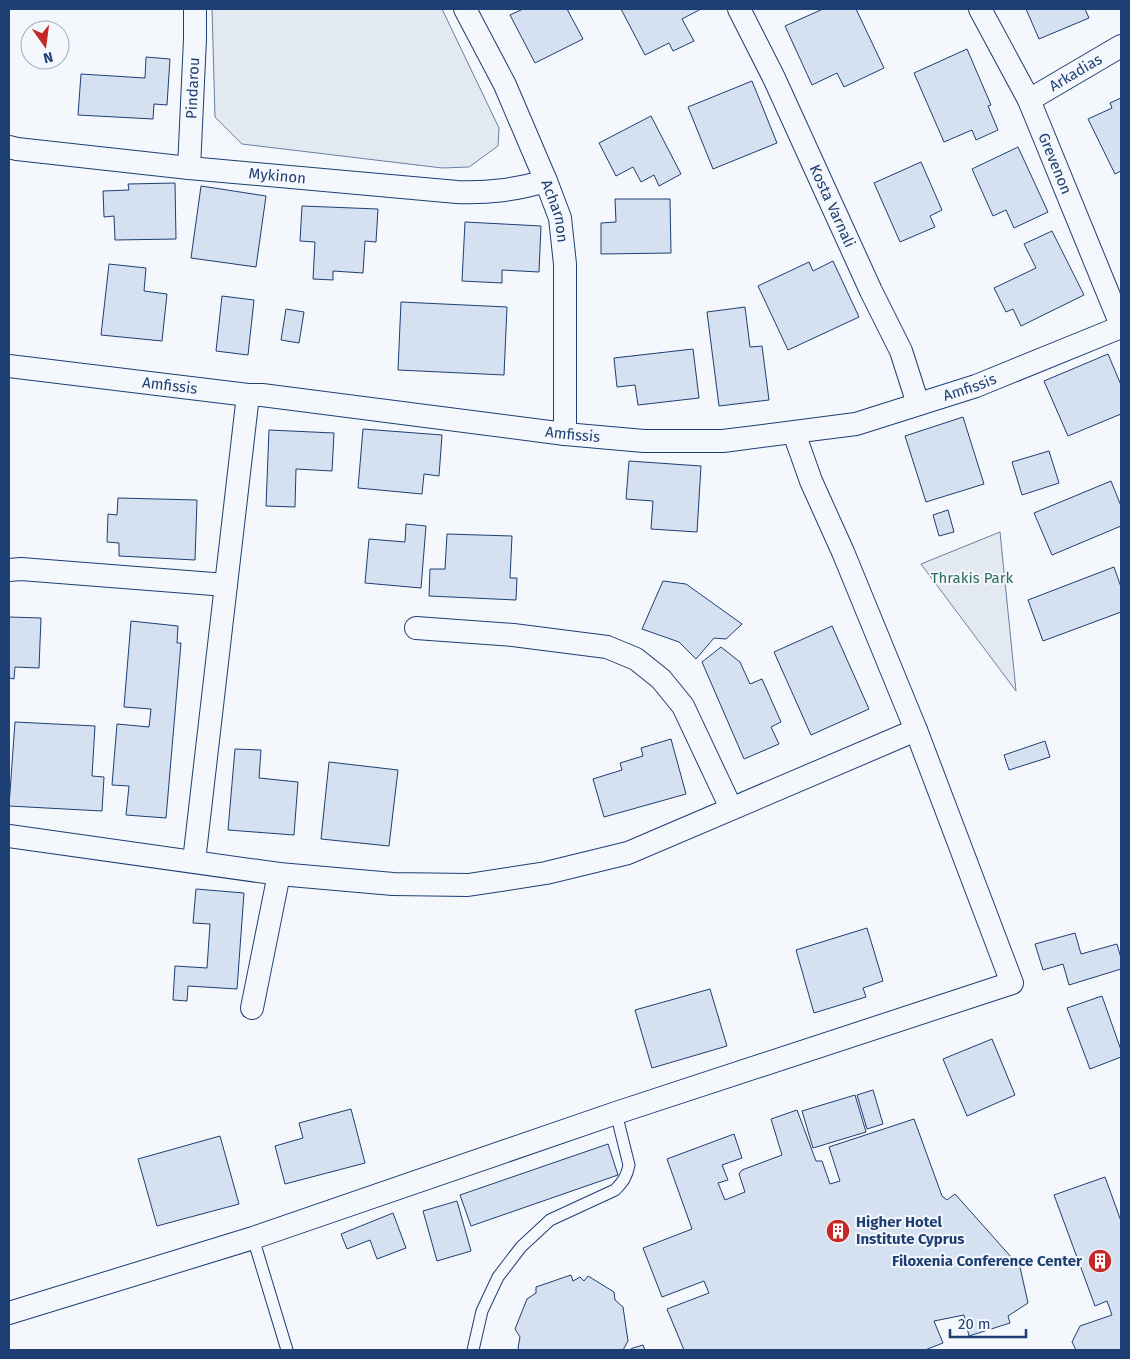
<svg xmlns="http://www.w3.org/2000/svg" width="1130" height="1359" viewBox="0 0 1130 1359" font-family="'Fira Sans',sans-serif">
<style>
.green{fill:#e3e9f0;stroke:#687fa3}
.building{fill:#d5e0f0;stroke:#1d3f73}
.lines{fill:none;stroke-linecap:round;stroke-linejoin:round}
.lane-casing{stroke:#1d3f73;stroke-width:13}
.street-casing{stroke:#1d3f73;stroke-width:24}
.lane{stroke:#f4f7fb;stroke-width:11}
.street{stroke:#f4f7fb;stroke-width:22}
.labels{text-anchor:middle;stroke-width:4;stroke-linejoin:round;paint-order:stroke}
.street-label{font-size:15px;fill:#1d3f73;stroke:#f4f7fb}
.park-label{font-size:15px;fill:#2c6c60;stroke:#f4f7fb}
.poi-label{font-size:15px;font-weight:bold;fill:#1d3f73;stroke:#f4f7fb;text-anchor:start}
</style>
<rect width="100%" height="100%" fill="#f4f7fb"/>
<g class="green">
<path d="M212,9H442L499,128L498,146L469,167L442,168L242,144L215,117Z"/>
<path d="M1000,532L1016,691L921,564Z"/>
</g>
<g class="building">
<path d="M523,9H567L583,39L535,63L510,15Z"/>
<path d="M621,9H701L682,19L694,41L673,51L669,43L645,55Z"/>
<path d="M823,9H856L884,68L844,87L837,73L812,85L785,26Z"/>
<path d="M1026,9H1085L1089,18L1039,39Z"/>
<path d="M967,49L991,105L988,106L998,130L976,140L972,130L944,142L914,73Z"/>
<path d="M146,57L170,59L167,105L154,104L153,119L78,115L81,74L145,78Z"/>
<path d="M752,81L777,143L713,169L688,107Z"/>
<path d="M1121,98V171L1115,174L1088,119L1112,108L1110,103Z"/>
<path d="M651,116L681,174L659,186L654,175L641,182L633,167L616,176L599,143Z"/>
<path d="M1018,147L1048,212L1014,228L1006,210L993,216L972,169Z"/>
<path d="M921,162L942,210L930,216L935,227L900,242L874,183Z"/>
<path d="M175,183L176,239L115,240L114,216L104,217L103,191L129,190L128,184Z"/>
<path d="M201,186L266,196L256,267L191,258Z"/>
<path d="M615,199H670L671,253L601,254V223L616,222Z"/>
<path d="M302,206L378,209L376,242L365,241L363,273L333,271V280L313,279L315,242L300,241Z"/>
<path d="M465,222L541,226L539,272L502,270V283L462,281Z"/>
<path d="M1052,231L1084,295L1021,326L1013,309L1006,312L994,288L1036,268L1024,244Z"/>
<path d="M833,261L859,317L788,350L758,286L809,262L813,271Z"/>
<path d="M109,264L146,268L144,291L167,294L162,341L101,335Z"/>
<path d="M222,296L254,300L248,355L216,351Z"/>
<path d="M401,302L507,307L504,375L398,370Z"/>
<path d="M745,307L750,347L762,346L769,400L719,406L707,312Z"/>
<path d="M286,309L304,312L299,343L281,340Z"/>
<path d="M693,349L699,398L638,405L635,385L617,387L614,358Z"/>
<path d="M1108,354L1121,385V414L1068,436L1044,381Z"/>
<path d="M963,417L984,484L926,502L905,436Z"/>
<path d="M363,429L442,435L439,476L424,474L422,494L358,488Z"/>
<path d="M269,430L334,433L332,471L296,469L295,507L266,506Z"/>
<path d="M1049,451L1059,483L1022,495L1012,462Z"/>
<path d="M629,461L701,466L697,532L651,529L653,501L626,499Z"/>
<path d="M1111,481L1121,506V526L1052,555L1034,513Z"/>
<path d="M118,498L197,500L195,560L119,556V543L107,542L108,514L117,515Z"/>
<path d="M948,510L954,532L939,536L933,515Z"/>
<path d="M406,524L426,526L421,588L365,583L369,539L405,542Z"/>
<path d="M447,534L512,536L510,578H517L516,600L429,596L430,569H445Z"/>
<path d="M1114,567L1121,587V612L1043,641L1028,600Z"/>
<path d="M663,581L686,584L742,624L726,639L714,638L696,659L679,642L642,629Z"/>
<path d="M9,617L41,618L39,668L15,667L14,679L9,678Z"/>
<path d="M131,621L178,626L177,643H181L166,818L126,815L129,786L112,785L117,724L149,727L151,709L124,707Z"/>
<path d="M832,626L869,709L811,735L774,652Z"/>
<path d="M721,647L740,662L750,684L762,679L781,722L771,727L779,744L744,759L702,662Z"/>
<path d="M15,722L95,726L92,776L104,777L102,811L9,806Z"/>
<path d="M671,739L686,794L604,817L593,779L622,770L620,763L643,756L641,748Z"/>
<path d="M1045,741L1050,757L1009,770L1004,755Z"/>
<path d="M235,749L261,750L259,778L298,782L294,835L228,830Z"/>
<path d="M329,762L398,770L389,846L321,839Z"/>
<path d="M196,889L244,893L237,989L188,986L187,1001L173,1000L175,966L207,968L210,924L193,923Z"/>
<path d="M867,928L883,981L863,988L866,997L814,1013L796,950Z"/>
<path d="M1075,933L1081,954L1117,944L1121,958V969L1069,985L1063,964L1043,970L1035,944Z"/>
<path d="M710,989L727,1046L652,1068L635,1010Z"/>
<path d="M1102,996L1121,1050V1057L1090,1069L1067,1008Z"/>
<path d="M992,1039L1015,1095L967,1116L943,1059Z"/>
<path d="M873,1090L883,1124L867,1129L857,1095Z"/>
<path d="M855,1095L866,1132L813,1148L802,1111Z"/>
<path d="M351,1109L365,1163L285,1184L275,1146L303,1138L299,1123Z"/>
<path d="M797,1110L816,1161H822L830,1184L840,1181L829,1147L914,1119L942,1196L947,1200L955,1194L1020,1267L1028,1303L1008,1316L1010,1323L969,1336L964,1315L934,1321L943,1343L925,1350H684L667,1309L709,1293L704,1281L662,1297L643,1248L692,1229L667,1159L734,1134L742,1158L722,1165L728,1180L718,1183L725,1200L745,1192L739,1174L742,1170L782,1155L771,1119Z"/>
<path d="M220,1136L239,1204L157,1226L138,1159Z"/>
<path d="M608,1144L618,1175L471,1226L460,1195Z"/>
<path d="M1105,1177L1121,1221V1350H1076L1072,1342L1080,1326L1112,1315L1107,1301L1095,1306L1054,1195Z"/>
<path d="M457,1201L471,1251L437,1261L423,1211Z"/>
<path d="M393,1213L406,1248L377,1259L370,1240L347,1249L341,1234Z"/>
<path d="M571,1275L573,1281L580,1277L584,1281L588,1276L614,1292L615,1300L623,1307L628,1341L623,1350H520L518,1348L520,1337L515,1329L527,1299L536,1293V1287Z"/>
<path d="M643,1345L645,1350H629L633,1348Z"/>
</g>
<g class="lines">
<g class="lane-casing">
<g id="lane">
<path d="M253,1238L287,1350"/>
<path d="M473,1350L482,1311L498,1277L521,1247L550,1220L615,1190C623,1182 627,1176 629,1165L616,1113"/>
</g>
</g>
<g class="street-casing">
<g id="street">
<path id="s1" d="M465,9L505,85L546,181L560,218L565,264V434"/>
<path id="s2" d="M739,9L774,78L871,291L901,351L918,404"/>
<path id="s3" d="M980,9L1029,100L1121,325"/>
<path id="s4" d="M1029,100L1121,46"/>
<path id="s5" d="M9,147L17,149L189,168L457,192C490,193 515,190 546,181"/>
<path id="s6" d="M189,168L195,39V9"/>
<path id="s7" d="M9,366L248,395H262L565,434L644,441H723L856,424L976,386L1121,327"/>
<path d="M9,570L21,569L226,585"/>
<path d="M416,628L513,635L607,647L636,659L661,679L683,706L731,808"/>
<path d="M9,836L279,874L393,884L468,885L546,873L628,853L916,730"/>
<path d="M194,861L248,395"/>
<path d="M252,1008L279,874"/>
<path d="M9,1313L253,1238L616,1113L1012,983L916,730L843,552L811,481L794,433"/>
</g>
</g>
<use href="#lane" class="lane"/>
<use href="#street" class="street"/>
</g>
<defs>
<g id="building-disc" transform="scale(1.25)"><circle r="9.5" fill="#c62828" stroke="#f4f7fb"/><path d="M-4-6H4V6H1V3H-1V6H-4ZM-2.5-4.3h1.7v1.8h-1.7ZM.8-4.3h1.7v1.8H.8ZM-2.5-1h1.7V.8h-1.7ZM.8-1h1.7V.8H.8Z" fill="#fff"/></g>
</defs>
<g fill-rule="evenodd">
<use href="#building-disc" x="838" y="1231"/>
<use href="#building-disc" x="1100" y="1261"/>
</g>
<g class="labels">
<g class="street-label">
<text dy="5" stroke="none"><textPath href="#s4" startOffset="54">Arkadias</textPath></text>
<text dy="5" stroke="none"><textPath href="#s6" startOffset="80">Pindarou</textPath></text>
<text dy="5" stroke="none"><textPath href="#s3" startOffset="172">Grevenon</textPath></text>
<text dy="5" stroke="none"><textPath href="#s5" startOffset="270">Mykinon</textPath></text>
<text dy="5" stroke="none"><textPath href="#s2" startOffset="218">Kosta Varnali</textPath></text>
<text dy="5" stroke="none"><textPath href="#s1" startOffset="222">Acharnon</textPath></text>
<text dy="5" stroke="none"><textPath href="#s7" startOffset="162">Amfissis</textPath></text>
<text dy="5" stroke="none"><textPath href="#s7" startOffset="972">Amfissis</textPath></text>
<text dy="5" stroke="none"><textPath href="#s7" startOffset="568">Amfissis</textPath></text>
</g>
<g class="park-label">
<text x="972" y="583">Thrakis Park</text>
</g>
<g class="poi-label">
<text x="856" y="1227">Higher Hotel<tspan x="856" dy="17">Institute Cyprus</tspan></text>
<text x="1082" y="1266" text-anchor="end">Filoxenia Conference Center</text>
</g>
</g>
<rect width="1130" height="1359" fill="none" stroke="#1d3f73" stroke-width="20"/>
<g transform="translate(45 45) rotate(166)"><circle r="24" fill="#f4f7fb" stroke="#9eadc5"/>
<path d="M0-4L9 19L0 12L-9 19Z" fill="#c62828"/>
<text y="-8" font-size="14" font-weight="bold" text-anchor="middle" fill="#1d3f73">N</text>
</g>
<path d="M950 1329v8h76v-8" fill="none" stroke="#1d3f73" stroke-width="2.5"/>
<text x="958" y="1329" font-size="15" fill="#1d3f73" stroke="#f4f7fb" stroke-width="4" paint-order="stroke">20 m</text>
</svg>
